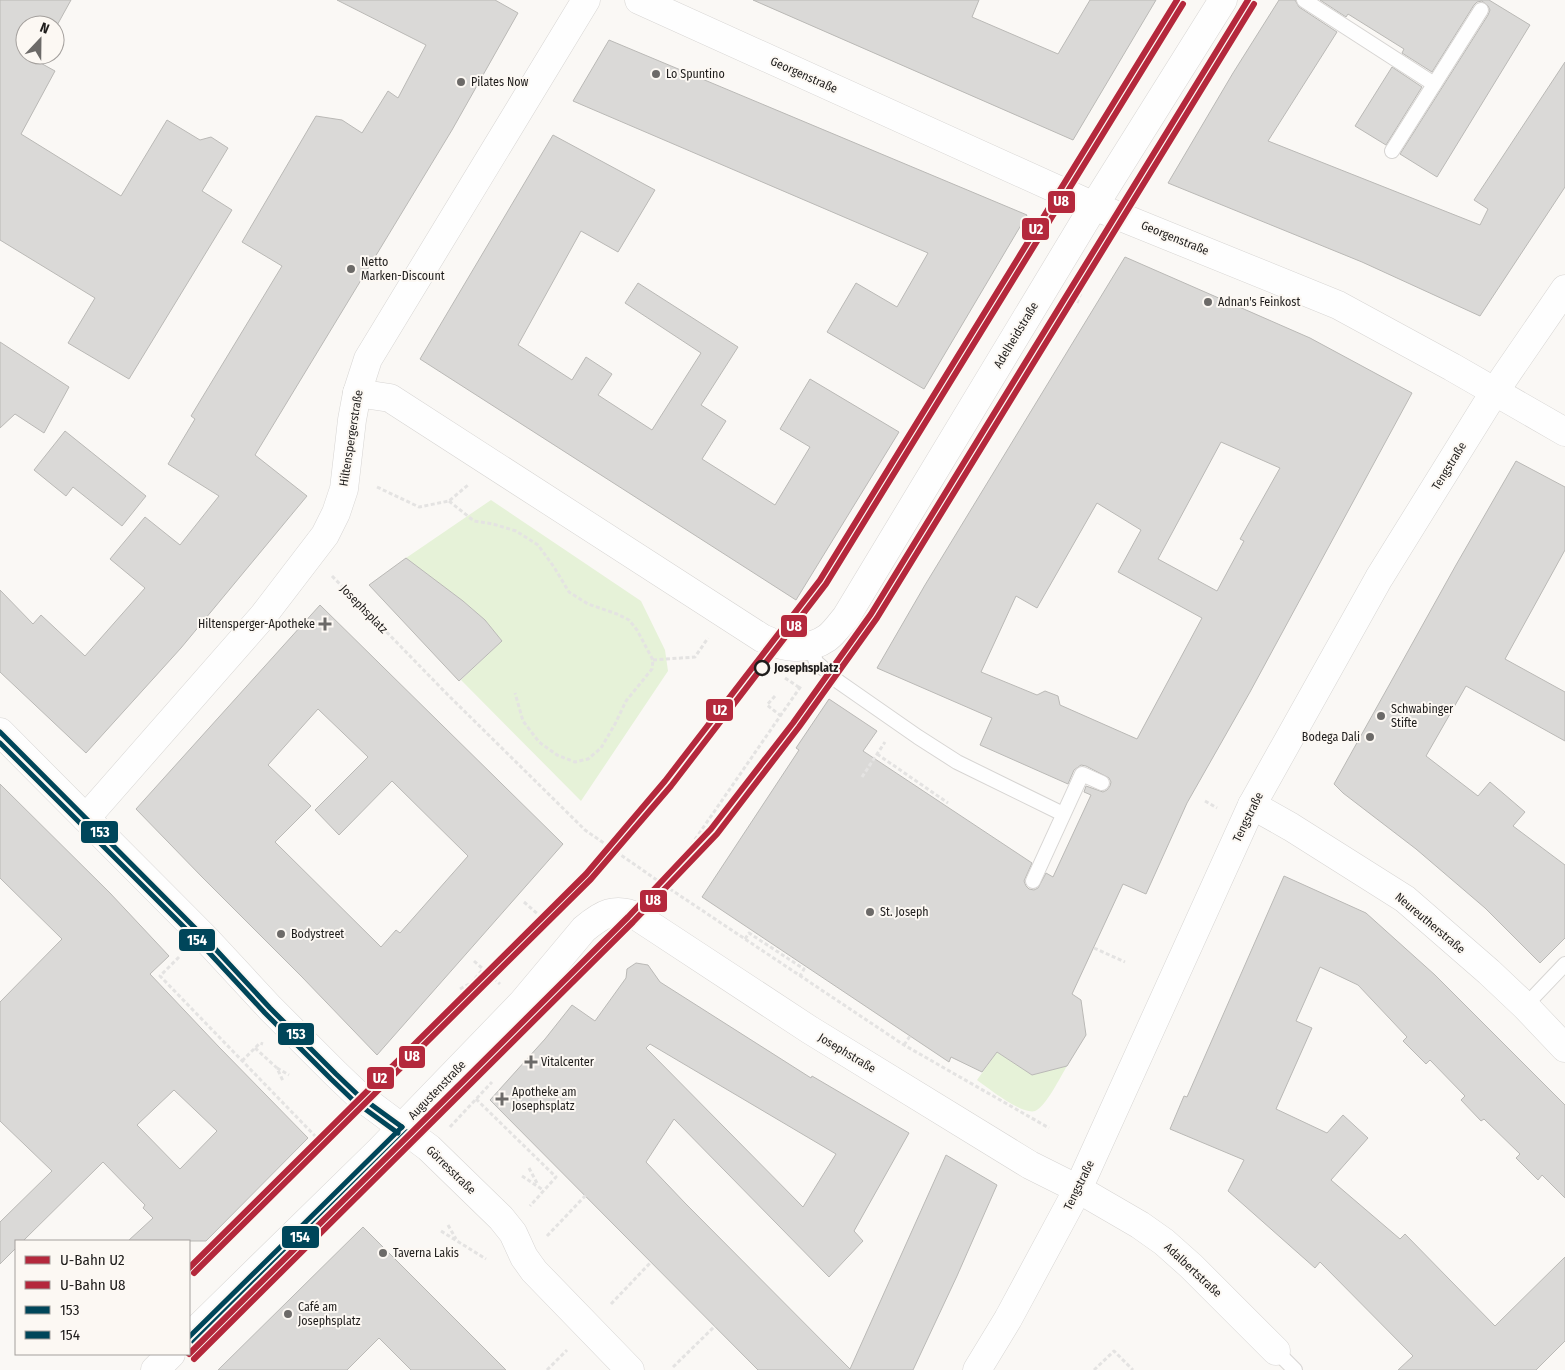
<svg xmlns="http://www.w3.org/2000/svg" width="1565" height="1370" viewBox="0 0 1565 1370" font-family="'Fira Sans Condensed',sans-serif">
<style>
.green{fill:#e6f2d8}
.building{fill:#dad9d7;stroke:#bab9b6;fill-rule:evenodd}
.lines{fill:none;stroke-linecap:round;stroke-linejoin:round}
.lane-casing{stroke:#d7d5d3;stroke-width:16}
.street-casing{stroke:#d7d5d3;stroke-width:29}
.path{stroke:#e4e3e2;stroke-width:3;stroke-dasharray:4 2.5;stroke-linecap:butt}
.lane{stroke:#fefefe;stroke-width:14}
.street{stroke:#fefefe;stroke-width:28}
.bus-1-casing{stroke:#fcf8f3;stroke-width:9}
.bus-2-casing{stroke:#fcf8f3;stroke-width:9}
.bus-1{stroke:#00465a;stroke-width:5}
.bus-2{stroke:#00465a;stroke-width:5}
.metro-1-casing{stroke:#fcf8f3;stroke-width:10}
.metro-2-casing{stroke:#fcf8f3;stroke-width:10}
.metro-1{stroke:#b4283c;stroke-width:6}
.metro-2{stroke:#b4283c;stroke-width:6}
.poi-dot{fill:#6c6a68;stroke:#fcf8f3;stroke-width:2}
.stop-dot{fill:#fcf8f3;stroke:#1f1d1c;stroke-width:2.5}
.labels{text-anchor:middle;stroke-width:4;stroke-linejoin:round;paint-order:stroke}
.poi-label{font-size:12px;fill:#1f1d1c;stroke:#fcf8f3;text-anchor:start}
.street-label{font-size:12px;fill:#1f1d1c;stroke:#fcf8f3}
.stop-label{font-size:12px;font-weight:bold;fill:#1f1d1c;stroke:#fcf8f3;text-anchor:start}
.line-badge{stroke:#fcf8f3;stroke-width:2}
.badge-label{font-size:14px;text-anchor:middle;font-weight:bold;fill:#fff}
</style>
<rect width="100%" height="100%" fill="#faf8f5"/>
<g class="green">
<path d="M491,500L641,601L665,650L668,671L581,801L461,680L502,641L485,620L463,601L406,558Z"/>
<path d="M997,1052L1032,1075L1067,1066C1061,1076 1045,1108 1035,1111C1022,1115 988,1088 977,1080Z"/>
</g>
<g class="building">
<path d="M0,0H71L55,29V25H25V55H41L37,61L55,71L21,134L121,196L167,120L200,140L211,137L228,148L202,191L232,210L129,379L68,343L95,298L0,240Z"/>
<path d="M337,0H495L518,13L452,130L255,455L307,496L181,648L86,753L0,672V590L33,624L41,615L85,656L145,588L110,559L145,517L180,545L219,496L168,464L195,419L191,416L282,266L242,242L316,116L342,120L362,133L388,91L398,98L426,45Z"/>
<path d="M753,0H979L972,17L1058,54L1090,0H1156L1073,140Z"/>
<path d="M1279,0H1295L1299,7L1337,32L1268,141L1480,225L1488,209L1474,200L1565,62V187L1480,316L1362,262L1168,183L1233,73Z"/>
<path d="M1320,0H1489L1530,25L1437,177L1400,154L1488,15L1490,10L1488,6L1482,1L1477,2L1474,5L1432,72L1402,53L1404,49L1348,14L1346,17Z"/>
<path d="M609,40L1027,215L924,389L827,332L856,283L897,307L928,253L573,101Z"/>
<path d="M1392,67L1422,87L1386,145L1355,126Z"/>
<path d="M553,135L655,190L618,252L581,231L518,345L572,380L586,357L612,374L598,395L652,430L701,353L625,303L638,283L738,347L701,405L726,421L702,459L775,505L810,447L780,429L810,379L899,432L796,600L420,359Z"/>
<path d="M1125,257L1310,338L1412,393L1250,692L1187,803L1146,894L1123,884L1072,994L1081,1000L1086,1035L1067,1066L1032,1075L997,1052L982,1072L951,1057L949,1062L702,897L799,750L796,748L829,699L877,731L863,751L1032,863L1024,881L1026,886L1029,889L1034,890L1038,888L1046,873L1053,877L1091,795L1084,792L1086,786L1103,792L1107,790L1110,786L1111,782L1109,778L1086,766L1081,765L1074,770L1068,784L980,745L992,718L877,668L925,585ZM1221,442L1280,468L1240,539L1244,541L1217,591L1158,559ZM1097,503L1141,530L1118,572L1202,618L1137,739L1060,705L1058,696L1045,691L1037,695L981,672L1016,596L1037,608Z"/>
<path d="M0,342L69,387L44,433L15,414L0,428Z"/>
<path d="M65,431L146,496L122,526L73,487L66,496L34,470Z"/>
<path d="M1516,461L1565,487V550L1505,659L1565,692V741L1466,686L1426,756L1478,796L1490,782L1525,812L1513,826L1565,865V938L1540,963L1485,908L1416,849L1343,793L1334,784L1456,565Z"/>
<path d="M406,558L463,601L485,620L502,641L459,681L369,585Z"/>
<path d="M320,605L563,844L377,1055L302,977L202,877L136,809ZM318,709L368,757L315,810L339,835L392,781L468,856L400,933L396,930L381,947L275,842L311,806L268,765Z"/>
<path d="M0,784L110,893L169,956L150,974L219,1047L308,1138L206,1241H128L153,1218L143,1208L145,1205L103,1162L23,1241H16V1248L0,1264V1222L52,1171L0,1121V1002L62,939L0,878ZM174,1090L217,1131L180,1169L137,1125Z"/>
<path d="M1284,876L1366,913L1435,975L1565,1105V1198L1542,1175L1538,1180L1516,1158L1520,1154L1484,1119L1481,1121L1461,1100L1465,1096L1430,1060L1426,1064L1403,1041L1407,1037L1358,985L1320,967L1296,1021L1312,1028L1276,1109L1327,1133L1343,1115L1368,1138L1331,1180L1400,1239L1405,1234L1495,1326L1565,1257V1341L1536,1370H1398L1413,1356L1320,1262L1315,1268L1228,1191L1244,1160L1170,1129L1184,1096L1187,1097Z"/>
<path d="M636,963L648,965L660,982L811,1078L812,1076L909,1133L854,1231L863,1241L829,1277L674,1119L646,1162L685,1203L850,1369L946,1155L997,1185L957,1276L913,1370H758L490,1100L545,1039L572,1005L595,1021L626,978L627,969ZM650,1044L836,1154L803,1207L646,1048Z"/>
<path d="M363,1227L506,1370H411L379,1338L347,1370H218Z"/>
</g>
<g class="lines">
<g class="lane-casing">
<g id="lane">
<path d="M1304,0L1434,84"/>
<path d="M1392,151L1481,10"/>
<path d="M811,646L816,662L839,682L918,737L957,762L1063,814"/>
<path d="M1033,881L1082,774L1102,783"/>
<path d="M1525,1006L1565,964"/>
<path d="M1276,1351L1295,1370"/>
</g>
</g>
<g class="street-casing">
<g id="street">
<path d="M639,0L1094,206L1338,305L1452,367L1565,432"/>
<path d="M357,393L390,398L762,638C783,648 807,652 827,638C834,633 840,624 846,617L1094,206L1223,0"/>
<path d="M0,732L207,940L270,1008L336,1074L358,1095L429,1148L501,1218L513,1233L524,1257L534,1271L630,1370"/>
<path d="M1252,805L1291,827L1405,899L1489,972L1525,1006L1565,1048"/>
<path d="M86,818L263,616L325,535L336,513L344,489L352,420L357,393L368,359L586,0"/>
<path d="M189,1337L380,1150L522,1003L584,929C602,914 615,906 638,917L810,1030L1030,1165L1078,1189L1140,1225L1164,1242L1191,1266L1276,1351"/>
<path d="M155,1370L171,1354"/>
<path d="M977,1370L1008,1319L1078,1189L1252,805L1379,578L1495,391L1565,289"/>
</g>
</g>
<g class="path">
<path d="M1077,303L1082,290"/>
<path d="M377,487L419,507L449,501L468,485"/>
<path d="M449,501L474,521L493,524L516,531L538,545L554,567L569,592L588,604L617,614L629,620L637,630L653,660L652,669L626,701L615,724L601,748L588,759L575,762L557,755L539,742L523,721L515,693"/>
<path d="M332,576L447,694L585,830L664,885L904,1045L1049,1128"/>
<path d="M653,660L695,657L708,638"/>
<path d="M785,678L800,688"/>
<path d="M775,696L767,705L781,716"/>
<path d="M877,754L948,803"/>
<path d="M862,777L885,742"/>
<path d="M1205,801L1217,808"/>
<path d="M658,893L801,686"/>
<path d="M524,902L548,923"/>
<path d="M745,939L749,933L804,969L800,976"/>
<path d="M1094,948L1125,962"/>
<path d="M179,957L160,976L317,1138"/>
<path d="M474,961L500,984"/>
<path d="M460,989L473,982"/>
<path d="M467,996L473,981L483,969"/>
<path d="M904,1045L910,1036"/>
<path d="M255,1048L277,1068L283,1081"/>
<path d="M242,1061L260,1043L263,1044"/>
<path d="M277,1068L289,1075"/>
<path d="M476,1099L556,1177L530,1206"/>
<path d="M450,1127L492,1082"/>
<path d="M529,1168L538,1185"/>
<path d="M522,1176L543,1190"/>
<path d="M448,1225L456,1239"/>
<path d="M441,1231L486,1259"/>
<path d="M547,1236L586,1195"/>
<path d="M611,1304L651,1262"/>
<path d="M673,1367L715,1326"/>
<path d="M547,1370L567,1350"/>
<path d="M1094,1370L1114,1351L1133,1370"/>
</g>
<use href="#lane" class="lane"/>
<use href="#street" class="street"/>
<g class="bus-1-casing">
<g id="bus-1">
<path d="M0,732L207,940L270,1008L336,1074L358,1095L402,1127"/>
<path d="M189,1337L402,1127"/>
</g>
</g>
<g class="bus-2-casing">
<g id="bus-2">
<path d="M0,743L202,945L265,1013L331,1079L354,1101L398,1133"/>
<path d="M194,1342L407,1132"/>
</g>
</g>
<use href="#bus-1" class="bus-1"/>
<use href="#bus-2" class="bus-2"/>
<g class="metro-1-casing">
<g id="metro-1">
<path d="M189,1268L586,874L665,781L820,580L1177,0"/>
<path d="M189,1354L628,917L711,829L793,723L871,614L1248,0"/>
</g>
</g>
<g class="metro-2-casing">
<g id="metro-2">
<path d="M194,1273L591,879L671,786L826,584L1183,4"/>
<path d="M194,1359L633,922L717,834L799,727L877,618L1254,4"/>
</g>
</g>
<use href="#metro-1" class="metro-1"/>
<use href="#metro-2" class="metro-2"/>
</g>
<g class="poi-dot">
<circle cx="656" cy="74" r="5"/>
<circle cx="461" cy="82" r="5"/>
<circle cx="351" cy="269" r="5"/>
<circle cx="1208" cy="302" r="5"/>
<path d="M322.5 616.5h5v5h5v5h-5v5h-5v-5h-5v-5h5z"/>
<circle cx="1381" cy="716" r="5"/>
<circle cx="1370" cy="737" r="5"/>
<circle cx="870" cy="912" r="5"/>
<circle cx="281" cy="934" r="5"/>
<path d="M528.5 1054.5h5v5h5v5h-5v5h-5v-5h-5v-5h5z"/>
<path d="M499.5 1091.5h5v5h5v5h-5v5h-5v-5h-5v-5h5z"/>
<circle cx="383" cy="1253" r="5"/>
<circle cx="288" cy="1314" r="5"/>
</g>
<circle class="stop-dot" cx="762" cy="668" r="7"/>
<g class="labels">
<g class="poi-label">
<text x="666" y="78">Lo Spuntino</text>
<text x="471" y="86">Pilates Now</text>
<text x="361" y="266">Netto<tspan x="361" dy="14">Marken-Discount</tspan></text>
<text x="1218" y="306">Adnan's Feinkost</text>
<text x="315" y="628" text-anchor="end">Hiltensperger-Apotheke</text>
<text x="1391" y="713">Schwabinger<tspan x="1391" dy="14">Stifte</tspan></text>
<text x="1360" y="741" text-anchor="end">Bodega Dali</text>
<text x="880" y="916">St. Joseph</text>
<text x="291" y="938">Bodystreet</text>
<text x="541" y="1066">Vitalcenter</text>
<text x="512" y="1096">Apotheke am<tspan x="512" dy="14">Josephsplatz</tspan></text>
<text x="393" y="1257">Taverna Lakis</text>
<text x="298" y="1311">Café am<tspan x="298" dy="14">Josephsplatz</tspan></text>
</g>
<g class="street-label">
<text transform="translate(804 75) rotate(24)" y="4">Georgenstraße</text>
<text transform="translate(1175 238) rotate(22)" y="4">Georgenstraße</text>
<text transform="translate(1016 335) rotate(-59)" y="4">Adelheidstraße</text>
<text transform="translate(351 438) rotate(-81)" y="4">Hiltenspergerstraße</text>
<text transform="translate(1449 466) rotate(-58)" y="4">Tengstraße</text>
<text transform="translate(364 609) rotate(46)" y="4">Josephsplatz</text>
<text transform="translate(1248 817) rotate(-64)" y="4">Tengstraße</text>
<text transform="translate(1430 923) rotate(40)" y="4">Neureutherstraße</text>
<text transform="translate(847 1053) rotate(31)" y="4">Josephstraße</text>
<text transform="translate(437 1090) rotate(-46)" y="4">Augustenstraße</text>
<text transform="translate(451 1170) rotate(44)" y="4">Görresstraße</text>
<text transform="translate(1079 1185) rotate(-64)" y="4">Tengstraße</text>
<text transform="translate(1193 1270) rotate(43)" y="4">Adalbertstraße</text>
</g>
<g class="stop-label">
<text x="774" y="672">Josephsplatz</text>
</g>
</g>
<g class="line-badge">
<rect x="1047" y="190" width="29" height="24" rx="5" fill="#b4283c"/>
<rect x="1021" y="217" width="29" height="24" rx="5" fill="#b4283c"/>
<rect x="780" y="614" width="28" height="24" rx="5" fill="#b4283c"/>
<rect x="705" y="698" width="29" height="24" rx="5" fill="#b4283c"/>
<rect x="80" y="820" width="39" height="24" rx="5" fill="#00465a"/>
<rect x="639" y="889" width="29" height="24" rx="5" fill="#b4283c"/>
<rect x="178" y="928" width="38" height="24" rx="5" fill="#00465a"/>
<rect x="277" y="1022" width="38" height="24" rx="5" fill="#00465a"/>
<rect x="398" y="1045" width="28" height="24" rx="5" fill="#b4283c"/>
<rect x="366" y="1066" width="29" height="24" rx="5" fill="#b4283c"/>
<rect x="281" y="1225" width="39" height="24" rx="5" fill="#00465a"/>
</g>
<g class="badge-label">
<text x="1061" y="206">U8</text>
<text x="1036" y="234">U2</text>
<text x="794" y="631">U8</text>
<text x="720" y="715">U2</text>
<text x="100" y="837">153</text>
<text x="653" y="905">U8</text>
<text x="197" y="945">154</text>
<text x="296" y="1039">153</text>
<text x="412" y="1061">U8</text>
<text x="380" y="1083">U2</text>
<text x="300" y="1242">154</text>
</g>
<rect x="15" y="1240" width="175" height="115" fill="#fcf8f3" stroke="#a4a09d"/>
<rect x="25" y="1256" width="25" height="8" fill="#b4283c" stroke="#a4a09d"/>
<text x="60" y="1265" font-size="15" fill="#1f1d1c">U-Bahn U2</text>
<rect x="25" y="1281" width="25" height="8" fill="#b4283c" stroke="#a4a09d"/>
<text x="60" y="1290" font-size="15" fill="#1f1d1c">U-Bahn U8</text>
<rect x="25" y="1306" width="25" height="8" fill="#00465a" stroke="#a4a09d"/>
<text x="60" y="1315" font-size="15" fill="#1f1d1c">153</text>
<rect x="25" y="1331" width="25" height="8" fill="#00465a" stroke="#a4a09d"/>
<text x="60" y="1340" font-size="15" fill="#1f1d1c">154</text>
<g transform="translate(40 40) rotate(22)"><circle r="24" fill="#fcf8f3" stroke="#a4a09d"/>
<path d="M0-4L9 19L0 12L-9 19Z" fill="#6c6a68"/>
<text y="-8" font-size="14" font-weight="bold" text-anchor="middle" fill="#1f1d1c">N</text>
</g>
</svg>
